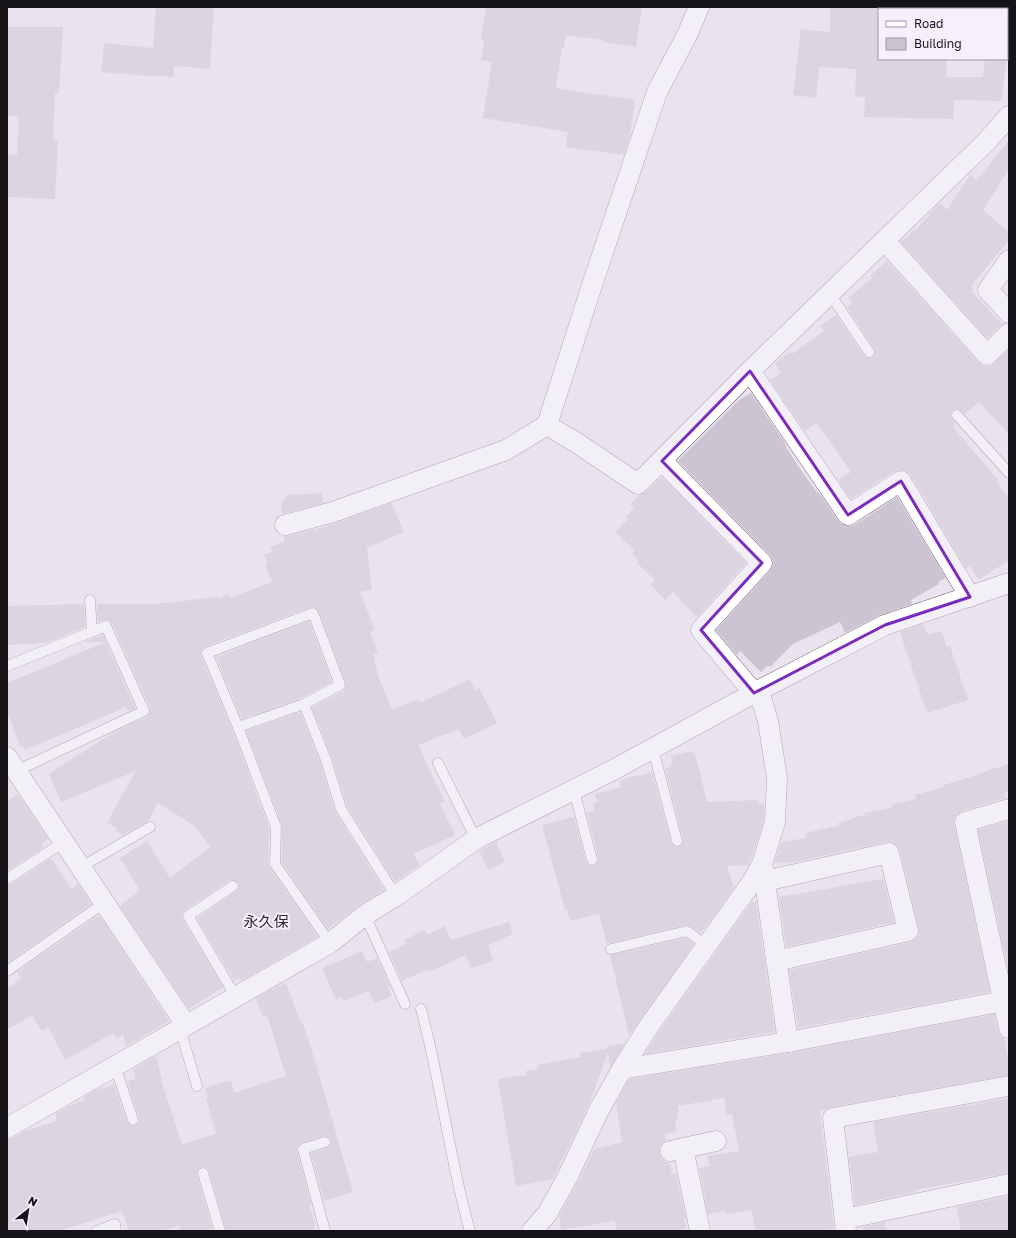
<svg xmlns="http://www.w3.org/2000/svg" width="1016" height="1238" viewBox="0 0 1016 1238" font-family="'Golos Text','Noto Sans JP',sans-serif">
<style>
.building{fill:#ccc4d1}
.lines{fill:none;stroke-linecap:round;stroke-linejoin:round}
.lane-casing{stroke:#69626e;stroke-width:11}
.street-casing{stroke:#69626e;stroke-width:21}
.lane{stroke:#fff;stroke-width:10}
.street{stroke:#fff;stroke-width:20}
.marked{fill:none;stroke:#7b2cbf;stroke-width:3;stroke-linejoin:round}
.labels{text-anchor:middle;stroke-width:4;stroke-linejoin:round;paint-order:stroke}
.neighbourhood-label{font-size:15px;fill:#2d2630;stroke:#f8effd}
</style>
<rect width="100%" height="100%" fill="#eae2ef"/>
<g class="building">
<path d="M156,7H214L210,69L174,66V77L149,75V76L101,72L104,43L153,48Z"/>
<path d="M486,7H642L636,47L602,42L603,40L566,35L564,48H562L556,88L635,100L630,136L624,155L566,147L568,132L483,118L492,62L481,60L484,40L481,39Z"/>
<path d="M830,7H879V59H947L946,77H983L985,59H1007L1001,101L954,100V119L864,117L865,97L855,96L856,69L819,67L816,98L793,95L801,29L830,32Z"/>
<path d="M7,27H63L59,93H55L53,140L58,141L55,199L7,197V154L17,155L19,117L7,116Z"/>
<path d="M1009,140V169L983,210L1009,232V240L971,286L973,289L971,291L1002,324L987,338L901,242L914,230L915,231L940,203L947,210L970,175L977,180Z"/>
<path d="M887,261L979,363L984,366H990L995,363L1009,349V434L979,402L965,414L959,409L953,410L951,413V417L956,423L953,427L998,480L996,481L1009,498V560L979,580L970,566L966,568L911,475L907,471L901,470L895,471L851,499L838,480L851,472L817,423L805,431L770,380L781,373L775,363L790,352L792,354L824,331L820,326L836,315L864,356L869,358L873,357L875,352L874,348L847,307L853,303L848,298L872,278L870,276Z"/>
<path d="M751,393L785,443L786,447L798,466L818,494L819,493L839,522L843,525L849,526L854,525L897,497L946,578L938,582L939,584L911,600L912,604L880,615L845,633L840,622L793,644L770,667L768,665L761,672L740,651L737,655L716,630L770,571L773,565V560L770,555L678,461L739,400Z"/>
<path d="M662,477L746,563L697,617L673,592L665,600L650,584L655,580L637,563L639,561L632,554L635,551L615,532L628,519L626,517L634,508L630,504L640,495L646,492Z"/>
<path d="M322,493L323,503L282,514L281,504L287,495Z"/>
<path d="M391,503L404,532L367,548L372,590L360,592L375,630L370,632L378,653L373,654L376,659L374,660L379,678L392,710L419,699L420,703L470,679L475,691L479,688L497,723L464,739L459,729L418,745L445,802L440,804L455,835L413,854L420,864L395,882L347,806L332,758L312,707L343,691L346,685L319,611L317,608L311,607L204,647L201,652V656L232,729L269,828L268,864L269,867L318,937L241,981L239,977L234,980L197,918L239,889V886L238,882L233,880L229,881L184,911L182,913V919L223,987L189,1009L120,906L140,890L120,858L147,841L170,878L210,847L195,826L158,803L148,821L123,835L115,831L117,829L107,822L136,771L61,802L49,774L114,732L147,717L150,712V708L112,623L110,621L106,620L98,622L97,604H156L218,597L219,599L228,595L230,598L272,582L265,565L268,564L264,555L272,552L270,547L284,542V536H288L324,527Z"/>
<path d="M84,604L85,627L46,643L7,645V606Z"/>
<path d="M309,621L332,682L301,698L242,719L216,657Z"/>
<path d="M923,624L928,635L941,631L947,647L950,646L968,700L927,713L900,632Z"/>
<path d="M103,634L106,642H83L95,638Z"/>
<path d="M106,642L135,708L128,711L126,707L25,750L24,746L21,748L7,712V683Z"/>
<path d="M300,712L320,762L335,812L384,890L358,906L328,929L282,862V825L246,731Z"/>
<path d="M693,751L694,753H695L707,802L759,800V804L764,803V820L751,859L748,865L727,866L734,888L701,933L691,926L686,925L607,944L599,914L570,921L567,910H565L542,825L574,817L586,862L590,866H594L598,862V858L587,813L595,811L593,804L598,802L595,794L621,787L620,780L652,772L671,843L675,847H679L683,843V839L665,768L670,767L669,765L673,764L671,756Z"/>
<path d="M1009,764V791L1004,793L1005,798L962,811L957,814L954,819V824L990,992L798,1028L789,970L911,942L916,939L919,935V929L900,850L897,845L892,842H886L795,862L774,863L781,842L806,838L805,833L839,826L838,823L851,820V818L865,815V813L892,808L891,804L916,799L915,795L944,787V785L983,773V772Z"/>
<path d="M18,794L48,839L41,844L43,848L7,871V801Z"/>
<path d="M1008,821L1009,824V973L978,830Z"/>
<path d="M496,842L505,862L488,870L479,851Z"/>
<path d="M51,858L71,889L78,884L91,904L10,961L7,957V885L11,884Z"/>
<path d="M882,874L894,922L786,947L779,897L883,879Z"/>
<path d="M756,901L775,1032L645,1054L657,1035L752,902Z"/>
<path d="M99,915L169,1021L126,1046L123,1035L117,1039L113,1033L65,1060L48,1027L42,1031L32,1015L7,1030V989L21,978L17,972Z"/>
<path d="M509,922L513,934L488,945L493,961L470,968L466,955L429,972L428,969L402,981L389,952L406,944L404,940L425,930L427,935L445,926L451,940Z"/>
<path d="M686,938L694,944L629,1036L610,955Z"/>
<path d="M362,951L367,962L377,958L390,986L388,987L392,996L374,1003L369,991L344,1001L342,997L336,1000L322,968Z"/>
<path d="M286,983L301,1023H303L316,1064L353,1192L324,1201L311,1153L330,1147L331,1143V1140L329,1137L323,1136L299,1144L297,1147V1151L311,1204L309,1205L316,1226H314L315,1231H226L209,1171L207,1168L204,1167L199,1168L197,1174L213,1231H180L179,1225L162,1231H129L122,1211L59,1231H7V1139L13,1138L25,1131L57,1121L55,1114L69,1106L85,1100L84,1097L96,1090L114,1085L127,1122L131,1126H135L139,1122V1118L127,1081L136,1079L133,1069L156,1056L162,1080H161L182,1144L216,1134L206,1098L208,1097L205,1088L231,1080L234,1093L286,1076L267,1015L263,1017L256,999L272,989Z"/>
<path d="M994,1014L998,1031L1000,1035L1004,1038L1009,1065V1075L831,1107L825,1110L820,1111L834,1229L820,1231H755L752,1210L725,1214V1211L708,1214L699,1168L710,1166L708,1156L739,1151L732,1114L727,1115L724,1098L678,1106L679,1114H677L678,1120H675L677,1132L665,1134L666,1140L662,1143L659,1148V1154L661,1158L666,1162H670L672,1174L676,1173L686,1218H684L686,1229L675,1231H616L615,1221L561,1230L559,1216L583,1173L582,1174L594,1149L622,1142L616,1103L629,1079L790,1053Z"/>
<path d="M625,1043L610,1067L608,1052L590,1102L553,1179L516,1186L498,1079L526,1075V1071L538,1069L537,1065L581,1057L580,1053L607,1049V1046Z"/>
<path d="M1009,1098V1173L915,1190V1192L855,1205L849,1157L878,1152L873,1122Z"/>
<path d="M1009,1196V1231H961L957,1207Z"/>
<path d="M885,1222L887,1231H864L863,1227Z"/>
</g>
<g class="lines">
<g class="lane-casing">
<g id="lane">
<path d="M903,9L904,7"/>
<path d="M830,294L869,352"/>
<path d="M957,415L1009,473"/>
<path d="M90,600L92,632"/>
<path d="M313,613L340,685L304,704L238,727L207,653Z"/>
<path d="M7,666L106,626L144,711L16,771"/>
<path d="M304,704L326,760L341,809L396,896"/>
<path d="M238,727L276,827L275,864L330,943"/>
<path d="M653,749L677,841"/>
<path d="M438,763L476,839"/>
<path d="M574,790L592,860"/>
<path d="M81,867L150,827"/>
<path d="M7,879L64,842"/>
<path d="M233,886L188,916L236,997"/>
<path d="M365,915L405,1004"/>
<path d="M611,949L687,931L707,946"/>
<path d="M7,971L104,903"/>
<path d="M421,1009C441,1082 449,1158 470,1231"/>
<path d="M180,1029L197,1086"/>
<path d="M115,1066L133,1120"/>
<path d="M203,1173L220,1231"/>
<path d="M97,1231L115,1224L116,1231"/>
<path d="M325,1231L303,1149L325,1142"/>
</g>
</g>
<g class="street-casing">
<g id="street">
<path d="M699,7L687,35L657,92L594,279L547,425L577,443L638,484L750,371L986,142L1009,116"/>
<path d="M885,241L987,355L1009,333"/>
<path d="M1009,260L988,290L1009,313"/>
<path d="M750,371L848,515L901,481L970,597"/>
<path d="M662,461L762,563L701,630L754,693"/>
<path d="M285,525L333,512L506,450L547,425"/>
<path d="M7,757L186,1025"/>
<path d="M1009,809L965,822L1009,1028"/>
<path d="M763,868L788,1042"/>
<path d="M765,881L889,853L908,931L776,961"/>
<path d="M622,1069L788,1042L1009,1000"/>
<path d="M7,1128L330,943L365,915L396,896L476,839L615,769L754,693L885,625L1009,583"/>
<path d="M683,1148L700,1231"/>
<path d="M670,1151L716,1141"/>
<path d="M845,1219L1009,1184"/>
<path d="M532,1231L547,1214L567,1178L599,1110L622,1069L647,1029L752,882L762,864L775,822L777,778L768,721L759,691"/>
<path d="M846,1231L833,1118L1009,1086"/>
</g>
</g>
<use href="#lane" class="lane"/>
<use href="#street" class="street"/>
</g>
<path d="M0 0H1016V1238H0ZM750,371L848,515L901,481L970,597L885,625L754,693L701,630L762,563L662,461Z" fill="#eae2ef" fill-opacity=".55" fill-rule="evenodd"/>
<path class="marked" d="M750,371L848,515L901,481L970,597L885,625L754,693L701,630L762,563L662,461Z"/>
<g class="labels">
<g class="neighbourhood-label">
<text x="266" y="927">永久保</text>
</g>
</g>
<rect width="1016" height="1238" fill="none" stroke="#171419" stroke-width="16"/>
<rect x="878" y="8" width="130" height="52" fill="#f8effd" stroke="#9e97a2"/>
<rect x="886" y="21" width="20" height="6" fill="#ffffff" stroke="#9e97a2"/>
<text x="914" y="28" font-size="12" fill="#171419">Road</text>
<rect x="886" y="38" width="20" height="12" fill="#ccc4d1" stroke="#9e97a2"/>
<text x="914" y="48" font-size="12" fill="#171419">Building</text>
<g transform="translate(28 1210) rotate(30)" stroke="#f8effd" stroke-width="3" paint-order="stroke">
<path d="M0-3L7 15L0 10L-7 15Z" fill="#171419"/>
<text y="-6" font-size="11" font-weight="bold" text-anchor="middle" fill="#171419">N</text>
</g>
</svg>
